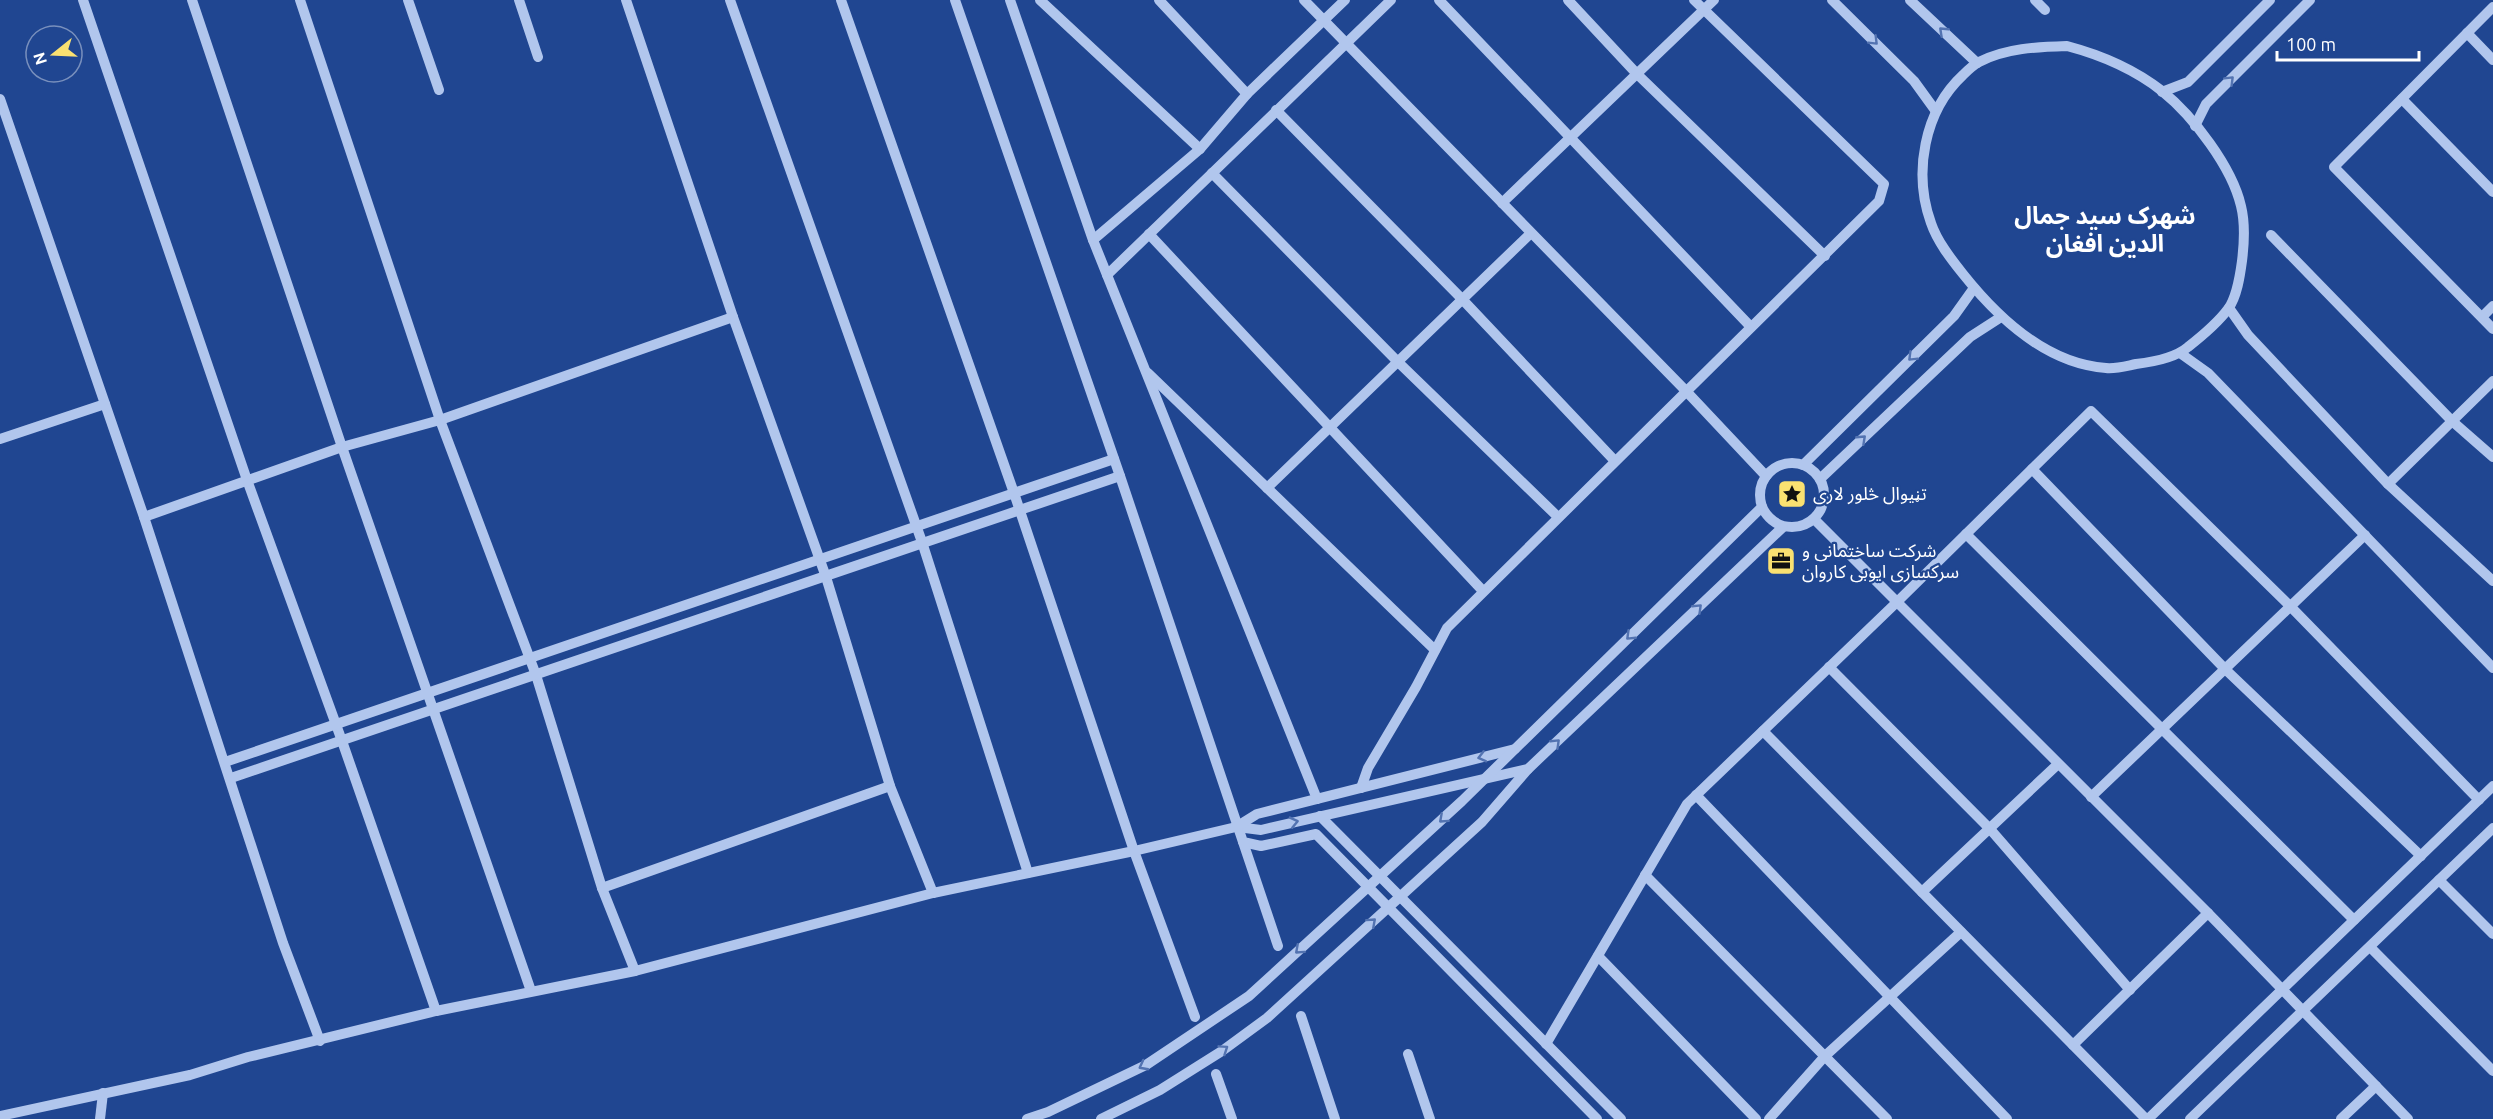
<svg xmlns="http://www.w3.org/2000/svg" width="2493" height="1119" viewBox="0 0 2493 1119" font-family="Ubuntu,'Noto Sans Arabic',sans-serif">
<style>
.lines{fill:none;stroke-linecap:round;stroke-linejoin:round}
.minor{stroke:#b1c6ed;stroke-width:10}
.oneway{stroke:#5373b1}
.labels{text-anchor:middle;stroke-width:4.5;stroke-linejoin:round;paint-order:stroke}
.poi-label{font-size:18px;fill:#fff;stroke:#204691;text-anchor:start}
.district-label{font-size:24px;font-weight:bold;fill:#fff;stroke:#204691}
</style>
<rect width="100%" height="100%" fill="#204691"/>
<g class="lines">
<g class="minor">
<path d="M83,0L247,480L342,741L436,1011"/>
<path d="M192,0L342,447L531,991"/>
<path d="M300,0L440,420L536,675L602,888L635,971"/>
<path d="M408,0L439,90"/>
<path d="M519,0L538,57"/>
<path d="M626,0L733,317L826,577L890,786L933,893"/>
<path d="M730,0L922,542L1028,873"/>
<path d="M841,0L1014,493L1134,851L1195,1017"/>
<path d="M955,0L1120,476L1243,842L1261,846L1316,834L1597,1119"/>
<path d="M1010,0L1093,240L1317,799"/>
<path d="M1040,0L1200,149"/>
<path d="M1159,0L1247,94"/>
<path d="M1304,0L1686,391L1766,476"/>
<path d="M1439,0L1750,326"/>
<path d="M1568,0L1637,74L1825,256"/>
<path d="M1832,0L1914,81L1935,110"/>
<path d="M1910,0L1977,63"/>
<path d="M2035,0L2045,10"/>
<path d="M2493,7L2334,167L2493,329"/>
<path d="M2467,33L2493,60"/>
<path d="M2067,46C2101,55 2134,69 2162,91C2193,116 2232,167 2241,206C2245,222 2244,245 2242,261C2240,276 2237,297 2228,309C2217,324 2202,336 2188,347C2175,358 2153,362 2136,364C2126,366 2116,369 2106,368C2046,364 1998,318 1963,274C1951,259 1937,241 1931,223C1913,173 1924,111 1963,75C1968,70 1973,65 1979,62C2006,48 2037,47 2067,46Z"/>
<path d="M2162,92L2188,82L2270,0"/>
<path d="M0,99L144,517L283,943L320,1041"/>
<path d="M2402,99L2493,192"/>
<path d="M1276,110L1462,299L1614,460"/>
<path d="M2195,126L2206,104L2310,0"/>
<path d="M1212,173L1398,362L1558,517"/>
<path d="M1502,203L1714,0"/>
<path d="M1149,234L1483,591"/>
<path d="M2271,235L2452,421L2493,457"/>
<path d="M1093,240L1200,149L1247,94L1345,0"/>
<path d="M1107,275L1391,0"/>
<path d="M2229,308L2248,335L2388,484L2493,581"/>
<path d="M2482,317L2493,306"/>
<path d="M2180,353L2208,373L2493,668"/>
<path d="M1148,373L1435,650"/>
<path d="M0,439L105,404"/>
<circle cx="1792" cy="495" r="32"/>
<path d="M1803,465L1954,316L1974,288"/>
<path d="M2032,469L2225,669L2421,856"/>
<path d="M1820,479L1970,337L2001,317"/>
<path d="M2388,484L2493,381"/>
<path d="M1267,488L1530,234"/>
<path d="M144,517L342,447L440,420L733,317"/>
<path d="M1814,519L2208,913L2408,1119"/>
<path d="M1966,534L2354,920"/>
<path d="M1829,667L1990,829L2130,990"/>
<path d="M1763,731L2146,1119"/>
<path d="M225,762L1114,459"/>
<path d="M231,778L1120,476"/>
<path d="M1361,788L1368,768L1416,687L1447,628L1879,201L1884,184L1694,0"/>
<path d="M1696,795L2007,1119"/>
<path d="M2091,797L2365,535"/>
<path d="M1320,816L1621,1119"/>
<path d="M1237,827L1261,830L1528,769L1783,527"/>
<path d="M1243,842L1278,946"/>
<path d="M1645,875L1887,1119"/>
<path d="M2439,880L2493,934"/>
<path d="M602,888L890,786"/>
<path d="M1922,892L2058,764"/>
<path d="M2370,947L2493,1071"/>
<path d="M1598,956L1756,1119"/>
<path d="M1301,1016L1335,1119"/>
<path d="M1546,1044L1687,804L1897,602L2091,411L2290,606L2479,800"/>
<path d="M2073,1045L2208,913"/>
<path d="M1408,1054L1430,1119"/>
<path d="M1216,1074L1232,1119"/>
<path d="M0,1116L190,1075L248,1057L436,1011L635,971L933,893L1134,851L1236,827L1257,814L1515,749L1762,507"/>
<path d="M100,1119L103,1093"/>
<path d="M1027,1119L1048,1112L1146,1065L1249,996L1462,801L1515,749"/>
<path d="M1101,1119L1160,1090L1222,1051L1267,1018L1482,822L1528,769"/>
<path d="M1769,1119L1825,1056L1961,932"/>
<path d="M2148,1119L2493,786"/>
<path d="M2190,1119L2493,828"/>
<path d="M2341,1119L2376,1086"/>
</g>
</g>
<defs><path id="oneway-chevron" d="M-2-3.5L2.5 0L-2 3.5" fill="none" stroke-width="1.6" stroke-linecap="round" stroke-linejoin="round" transform="scale(1.5)"/></defs>
<g class="oneway">
<use href="#oneway-chevron" transform="translate(1943 31) rotate(-137)"/>
<use href="#oneway-chevron" transform="translate(1874 41) rotate(45)"/>
<use href="#oneway-chevron" transform="translate(2230 80) rotate(-45)"/>
<use href="#oneway-chevron" transform="translate(1912 357) rotate(135)"/>
<use href="#oneway-chevron" transform="translate(1862 439) rotate(-43)"/>
<use href="#oneway-chevron" transform="translate(1698 608) rotate(-44)"/>
<use href="#oneway-chevron" transform="translate(1630 636) rotate(136)"/>
<use href="#oneway-chevron" transform="translate(1556 743) rotate(-44)"/>
<use href="#oneway-chevron" transform="translate(1482 757) rotate(166)"/>
<use href="#oneway-chevron" transform="translate(1443 819) rotate(138)"/>
<use href="#oneway-chevron" transform="translate(1294 822) rotate(-13)"/>
<use href="#oneway-chevron" transform="translate(1372 922) rotate(-42)"/>
<use href="#oneway-chevron" transform="translate(1299 950) rotate(138)"/>
<use href="#oneway-chevron" transform="translate(1224 1049) rotate(-34)"/>
<use href="#oneway-chevron" transform="translate(1143 1066) rotate(152)"/>
</g>
<defs>
<g id="sight-square" transform="scale(1.5)"><rect x="-9" y="-9" width="18" height="18" rx="4" fill="#fae171" stroke="#204691"/><path d="M0-6L1.8-2.2L6-1.7L2.9 1.2L3.7 5.4L0 3.3L-3.7 5.4L-2.9 1.2L-6-1.7L-1.8-2.2Z" fill="#111"/></g>
<g id="office-square" transform="scale(1.5)"><rect x="-9" y="-9" width="18" height="18" rx="4" fill="#fae171" stroke="#204691"/><path d="M-6-3h4V-5.5h4V-3h4V5H-6ZM-1-4.5V-3h2v-1.5ZM-6 0V1H6V0Z" fill="#111"/></g>
</defs>
<g fill-rule="evenodd">
<use href="#sight-square" x="1792" y="494"/>
<use href="#office-square" x="1781" y="561"/>
</g>
<g class="labels">
<g class="poi-label">
<text x="1813" y="500">تڼیوال څلور لاری</text>
<text x="1802" y="557">شرکت ساختمانی و<tspan x="1802" dy="21">سرکسازی ایوبی کاروان</tspan></text>
</g>
<g class="district-label">
<text x="2105" y="224">شهرک سید جمال<tspan x="2105" dy="28">الدین افغان</tspan></text>
</g>
</g>
<g transform="translate(54 54) rotate(252)"><circle r="28" fill="#204691" stroke="#7990bd" stroke-width="1.5"/>
<path d="M0-4.5L10 22L0 15L-10 22Z" fill="#fae171"/>
<text y="-9" font-size="16" font-weight="bold" text-anchor="middle" fill="#ffffff">N</text>
</g>
<path d="M2277 51v9h142v-9" fill="none" stroke="#ffffff" stroke-width="3"/>
<text x="2286" y="51" font-size="18" fill="#ffffff" stroke="#204691" stroke-width="4.5" paint-order="stroke">100 m</text>
</svg>
